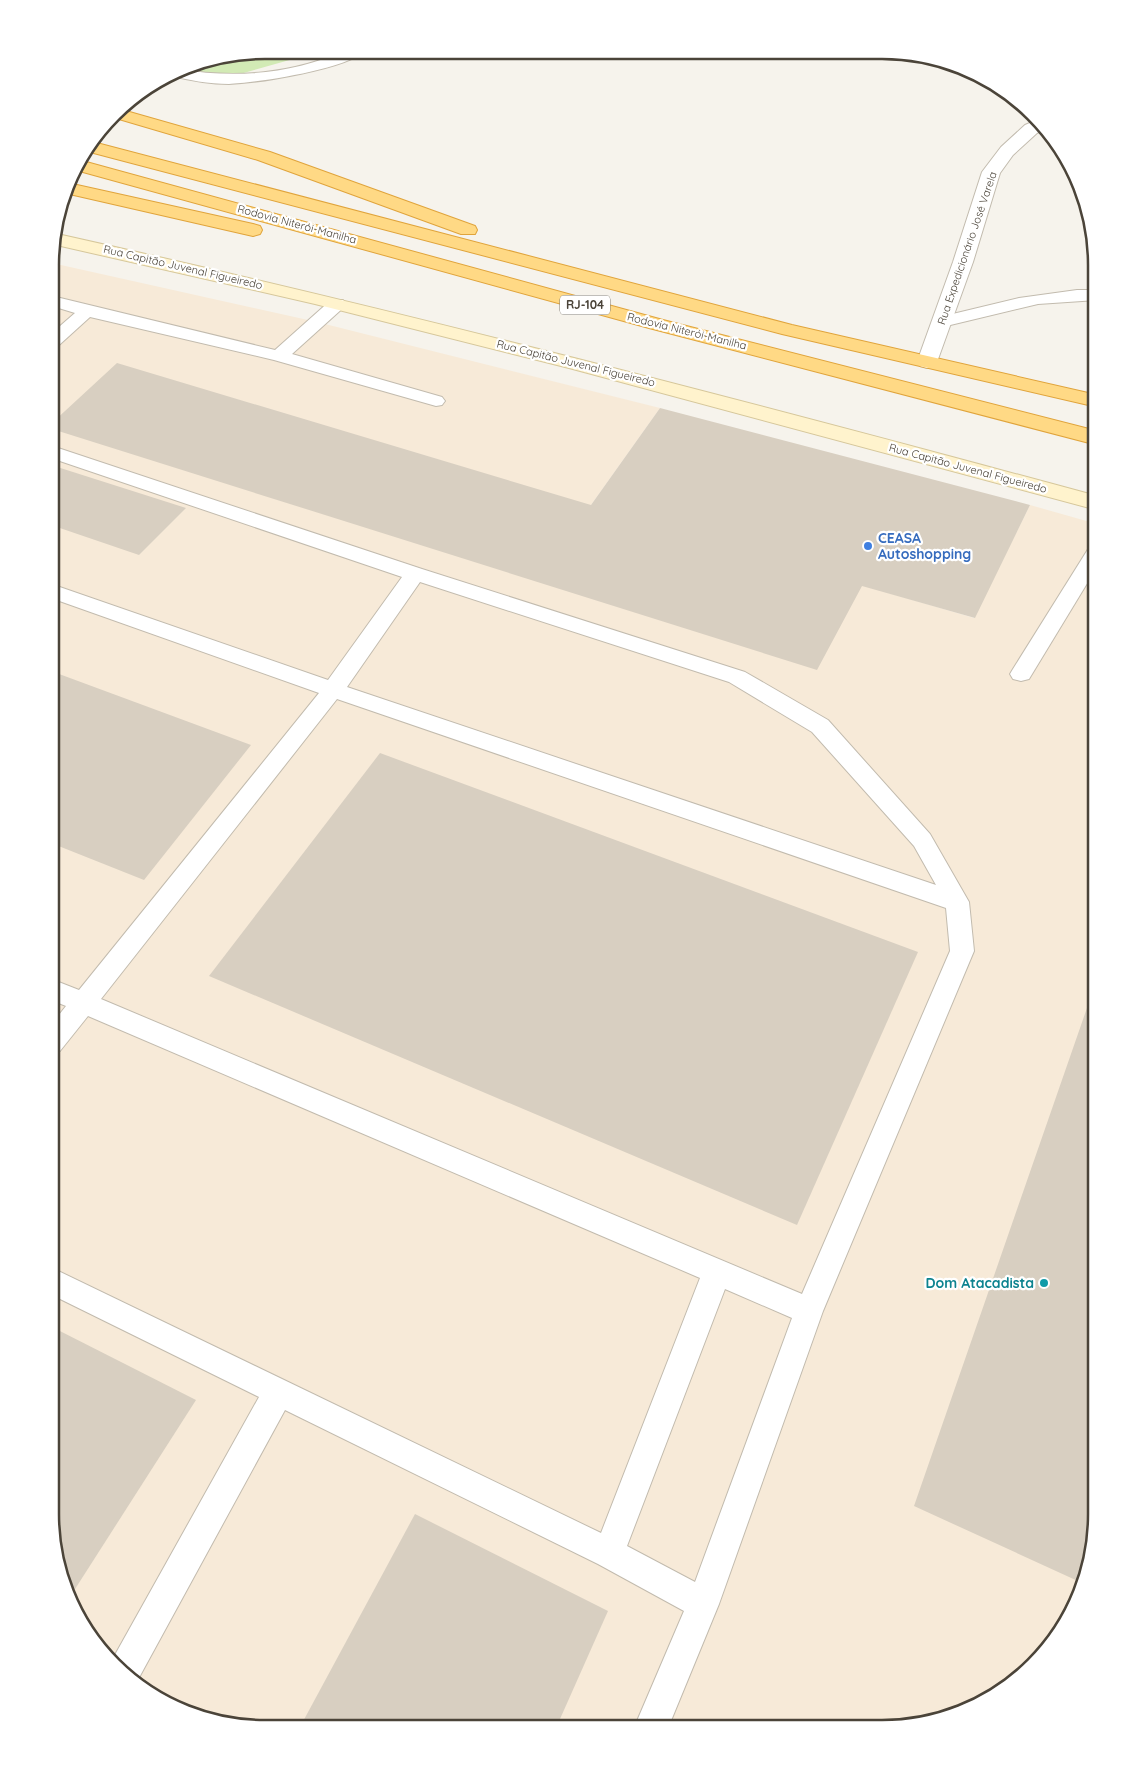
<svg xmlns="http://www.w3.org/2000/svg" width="1147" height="1779" viewBox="0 0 1147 1779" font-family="Quicksand,sans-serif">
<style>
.commercial{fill:#f7ead8}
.green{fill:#d2eab5}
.building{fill:#d8cfc1}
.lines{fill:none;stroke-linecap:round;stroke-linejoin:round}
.service-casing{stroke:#c2bbae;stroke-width:2}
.minor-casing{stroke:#c2bbae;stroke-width:2}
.secondary-casing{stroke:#d6c79b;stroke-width:2}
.trunk-casing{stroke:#e0a43c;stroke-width:2}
.service{fill:#fff;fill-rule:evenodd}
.minor{fill:#fff;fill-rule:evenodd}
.secondary{fill:#fff3cd;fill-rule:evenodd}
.trunk{fill:#ffd985;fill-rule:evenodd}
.shop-dot{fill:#3f7fe0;stroke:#fff;stroke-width:2}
.culture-dot{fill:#0f9aa8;stroke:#fff;stroke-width:2}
.labels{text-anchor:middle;stroke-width:4.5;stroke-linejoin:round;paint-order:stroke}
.far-street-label{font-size:11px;fill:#4b4439;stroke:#fff}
.shield{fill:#fff;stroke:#817c74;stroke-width:1}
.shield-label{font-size:12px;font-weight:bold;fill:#4b4439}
.shop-label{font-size:14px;font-weight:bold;fill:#366cbe;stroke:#fff;text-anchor:start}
.culture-label{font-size:14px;font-weight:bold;fill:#0d838f;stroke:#fff;text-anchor:end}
.rim{fill:none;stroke:#4b4439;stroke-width:2.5}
</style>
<rect width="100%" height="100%" fill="#f6f3ec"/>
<path class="commercial" d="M52,263L317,322L660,408L591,505L974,618L1030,505L1097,524V1529L1081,1596L1053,1645L1013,1684L965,1713L883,1729L237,1727L183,1713L134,1685L95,1645L66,1597L50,1514Z"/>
<path class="green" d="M265,50H325L233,76L198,73L179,69Z"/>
<g class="building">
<path d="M117,363L591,505L660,408L1030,505L975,618L862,586L817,670L52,429V423Z"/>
<path d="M51,465L186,508L139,555L51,525Z"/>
<path d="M51,671L251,745L144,880L51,843Z"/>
<path d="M380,753L918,952L797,1225L209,976Z"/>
<path d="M1096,982L1097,1529L1081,1596L1073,1609L1080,1582L914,1506Z"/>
<path d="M50,1326L196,1400L68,1600L50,1514Z"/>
<path d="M415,1514L608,1611L556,1728L300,1727Z"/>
</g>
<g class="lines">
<g class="service-casing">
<g id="service">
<path d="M346,50H365C350,69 255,83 229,84C209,84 188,80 168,75L179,69C234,79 294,74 346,50Z"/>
<path d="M1077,290H1097V300L1038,304L942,327L936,326L933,322L936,318L1019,298Z"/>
<path d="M52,296L275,350L331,300H343L346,304L343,308L292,354L442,397L445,401L442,405L436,406L274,360L90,317L58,346L52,347V333L75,313L52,306Z"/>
<path d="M52,446L422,569L745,672L828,720L930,834L969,902L974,951L823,1311L719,1604L668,1728H634L684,1611L598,1564L285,1410L135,1685L111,1662L259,1397L50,1294V1267L601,1533L700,1278L88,1016L60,1051L51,1054V1025L66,1006L51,1000V979L79,990L319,693L51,598V584L328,680L402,577L51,458ZM420,582L729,682L812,732L914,846L936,885L347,687ZM337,699L946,908L950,951L802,1294L101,999ZM725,1289L792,1318L695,1582L627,1546Z"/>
<path d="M1097,545V567L1029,679L1021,681L1013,679L1010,674L1013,669L1090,546Z"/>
</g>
</g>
<g class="minor-casing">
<path id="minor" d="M1037,120L1047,128L1037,133L1013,155L1000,173L973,262L937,362L934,366L927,368L920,366L917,362L953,262L982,172L1001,147L1025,125Z"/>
</g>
<g class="secondary-casing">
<path id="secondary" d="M53,233C403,311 750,402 1097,496V510L569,368L315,304L52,244Z"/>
</g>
<g class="trunk-casing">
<g id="trunk">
<path d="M119,109L270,152L475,226L477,230L475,234H461L258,160L112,117Z"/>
<path d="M93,142L792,325L1097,395V407L782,334L86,151Z"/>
<path d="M79,160L663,320L1097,431V445L649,328L72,169Z"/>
<path d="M68,183L253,224L260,226L262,230L260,234L253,236L65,193Z"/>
</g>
</g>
<use href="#service" class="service"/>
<use href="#minor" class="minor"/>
<use href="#secondary" class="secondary"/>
<use href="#trunk" class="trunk"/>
</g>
<circle class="shop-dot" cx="868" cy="546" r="5"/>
<circle class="culture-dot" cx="1044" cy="1283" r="5"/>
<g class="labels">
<g class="far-street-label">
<text transform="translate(297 224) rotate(15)" y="4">Rodovia Niterói-Manilha</text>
<text transform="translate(967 248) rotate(-71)" y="4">Rua Expedicionário José Varela</text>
<text transform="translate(183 267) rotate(13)" y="4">Rua Capitão Juvenal Figueiredo</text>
<text transform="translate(687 331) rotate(14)" y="4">Rodovia Niterói-Manilha</text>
<text transform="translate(576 363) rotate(14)" y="4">Rua Capitão Juvenal Figueiredo</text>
<text transform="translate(968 468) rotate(15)" y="4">Rua Capitão Juvenal Figueiredo</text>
</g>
<rect class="shield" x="560" y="295.5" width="50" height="19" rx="4"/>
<g class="shield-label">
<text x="585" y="309">RJ-104</text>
</g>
<g class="shop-label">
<text x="878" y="543">CEASA<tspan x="878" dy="16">Autoshopping</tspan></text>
</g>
<g class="culture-label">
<text x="1034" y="1288">Dom Atacadista</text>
</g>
</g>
<path d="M0 0H1147V1779H0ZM265 59H882A206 206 0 0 1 1088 265V1514A206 206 0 0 1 882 1720H265A206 206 0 0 1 59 1514V265A206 206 0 0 1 265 59Z" fill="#fff" fill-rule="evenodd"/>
<path class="rim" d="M265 59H882A206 206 0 0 1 1088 265V1514A206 206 0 0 1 882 1720H265A206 206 0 0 1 59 1514V265A206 206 0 0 1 265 59Z"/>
</svg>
